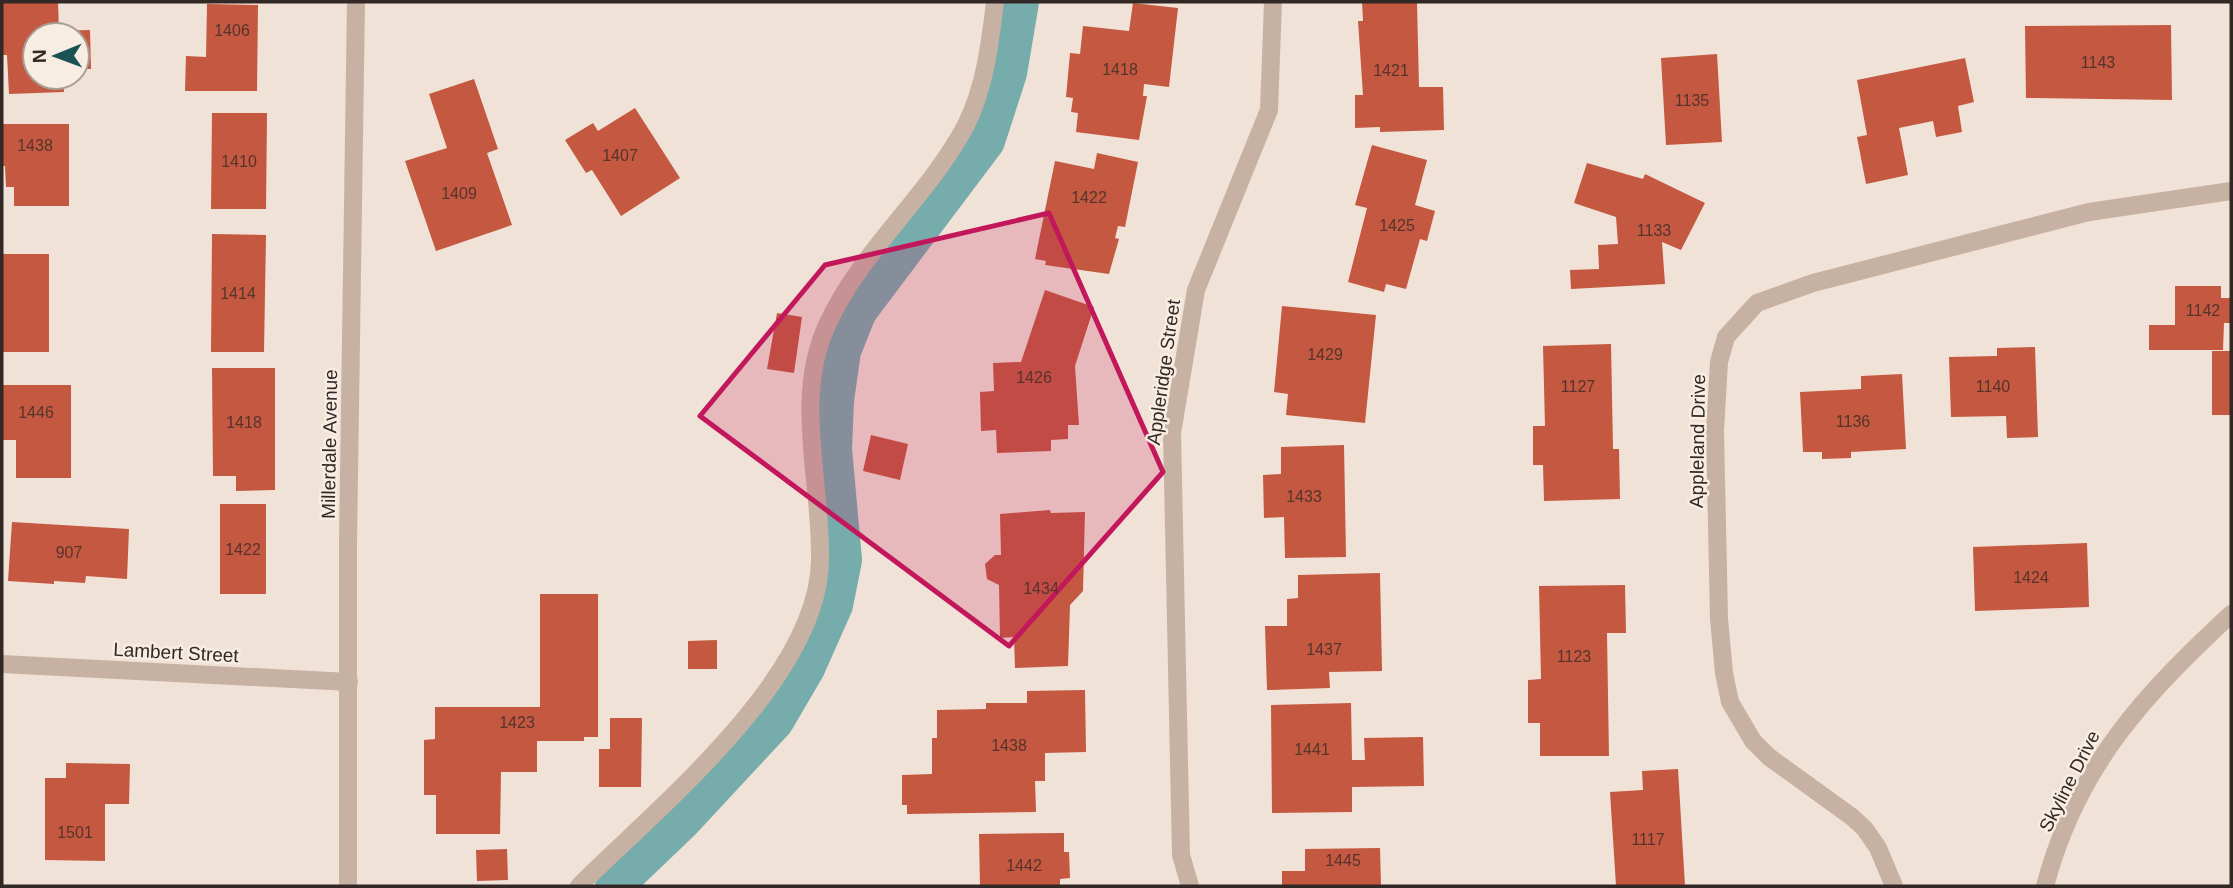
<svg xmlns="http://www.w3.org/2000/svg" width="2233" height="888" viewBox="0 0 2233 888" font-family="Arial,sans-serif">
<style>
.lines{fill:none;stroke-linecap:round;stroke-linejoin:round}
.canal{stroke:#76acab;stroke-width:38}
.building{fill:#c45840}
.minor{stroke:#c7b1a3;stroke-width:18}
.marked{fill:#c2185b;fill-opacity:0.2;stroke:#c2185b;stroke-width:5;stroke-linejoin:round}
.labels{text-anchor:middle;stroke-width:5;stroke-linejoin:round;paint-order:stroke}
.number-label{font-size:16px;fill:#56342c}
.street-label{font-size:19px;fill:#322825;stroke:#f8ede2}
</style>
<rect width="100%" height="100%" fill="#f0e2d6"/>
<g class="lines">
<path class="canal" d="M614,886L681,822L775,721L806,668L834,605L843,560L833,449L835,400L842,351L858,311L986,141L1008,73L1020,2"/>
</g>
<g class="building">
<path d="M2,2H58L59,31L90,30L91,69H77V35H35V77H63L64,92L9,94L7,55H2Z"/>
<path d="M1362,2H1417L1419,87H1443L1444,130L1380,132V127L1355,128V95H1363L1358,21H1363Z"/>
<path d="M1133,3L1178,8L1169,87L1144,84L1143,96H1147L1139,140L1076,132L1078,113L1071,112L1073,98L1066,97L1070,53L1080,54L1083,26L1129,31Z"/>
<path d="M207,4L258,5L257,91H185L186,56L206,57Z"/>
<path d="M2171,25L2172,100L2026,98L2025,26Z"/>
<path d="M1717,54L1722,142L1666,145L1661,58Z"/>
<path d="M1965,58L1974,102L1958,106L1962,132L1936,137L1933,121L1899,128L1908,175L1866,184L1857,137L1867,135L1857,80Z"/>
<path d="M474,79L498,149L487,153L512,225L436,251L405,161L447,148L429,94Z"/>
<path d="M635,108L680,178L621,216L592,170L586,173L565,140L593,123L598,131Z"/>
<path d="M212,113H267L266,209H211Z"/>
<path d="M2,124H69V206H14V187H6L5,166H2Z"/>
<path d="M1372,145L1427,160L1415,205L1435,211L1427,241L1420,239L1406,289L1386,284L1384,292L1348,282L1367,208L1355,205Z"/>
<path d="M1097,153L1138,162L1125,227L1118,226L1115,238L1119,239L1109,274L1045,265L1046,261L1035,259L1055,161L1094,169Z"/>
<path d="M1587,163L1643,179L1645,174L1705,203L1681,250L1662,242L1665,284L1571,289L1570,270L1599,269L1598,245L1618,244L1616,217L1574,203Z"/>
<path d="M212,234L266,235L264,352H211Z"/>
<rect x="2" y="254" width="47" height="98"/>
<path d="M2175,286H2221V298H2231V323H2224L2223,350H2149V325H2175Z"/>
<path d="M1045,290L1094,307L1075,366L1079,425H1068V439L1051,440V451L997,453L996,430L981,431L980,392L994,391L993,363L1021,362Z"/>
<path d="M1282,306L1376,315L1365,423L1286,415L1288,394L1274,392Z"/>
<path d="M777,313L802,317L794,373L767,369Z"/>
<path d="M1611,344L1613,449H1619L1620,499L1544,501L1543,465H1533V426H1545L1543,346Z"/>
<path d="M2035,347L2038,437L2007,438L2006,416L1951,417L1949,357L1997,356V348Z"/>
<rect x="2212" y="351" width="19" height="64"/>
<path d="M212,368H275V490L236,491V476H213Z"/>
<path d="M1902,374L1906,449L1851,452V458L1822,459V452H1803L1800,392L1861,389V376Z"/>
<path d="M2,385H71V478H16V440H2Z"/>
<path d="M871,435L908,444L900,480L863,471Z"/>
<path d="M1344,445L1346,557L1285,558L1284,517L1264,518L1263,475L1281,474V447Z"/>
<rect x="220" y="504" width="46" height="90"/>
<path d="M1050,510L1051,513L1085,512L1083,591L1070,605L1068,666L1015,668L1014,637L1000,638L999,585L987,579L985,564L995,555H1001L1000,514Z"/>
<path d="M12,522L129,529L127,579L86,576L85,583L54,581V584L8,581Z"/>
<path d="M2087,543L2089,607L1975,611L1973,547Z"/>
<path d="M1380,573L1382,671L1329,672L1330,688L1267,690L1265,626H1287V599L1298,598V575Z"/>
<path d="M1625,585L1626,633H1607L1609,756H1540V723H1528V680L1541,679L1539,586Z"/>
<path d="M540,594H598V737H584V741H537V772H501L500,834H436V795H424V740L435,739V707H540Z"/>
<path d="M717,640V669H688V641Z"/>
<path d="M1085,690L1086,752L1045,753V781H1035L1036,812L907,814V805H902V775L932,774V738H937V710L986,709V703H1027V691Z"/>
<path d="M1351,703L1352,760H1365L1364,738L1423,737L1424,786L1352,787V812L1272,813L1271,705Z"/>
<path d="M610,718H642L641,787H599V749H610Z"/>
<path d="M66,763L130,764L129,804H105V861L45,860V778H66Z"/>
<path d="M1678,769L1685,886H1616L1610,792L1643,790L1642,771Z"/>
<path d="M1064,833V852H1069L1070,878L1060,879V886H980L979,834Z"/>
<path d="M1380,848L1381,886H1282V871H1305V849Z"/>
<path d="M507,849L508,880L477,881L476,850Z"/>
</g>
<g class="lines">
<g class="minor">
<path d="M2,664L349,682"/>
<path d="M348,886V543L356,2"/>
<path d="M579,886C657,808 818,679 820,561C822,483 793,399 827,325C861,250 928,197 966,125C985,87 990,43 995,2"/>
<path d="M1190,886L1181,855L1172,433L1196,290L1269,110L1273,2"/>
<path d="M1894,886L1878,848L1865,829L1852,817L1769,757L1753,741L1730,702L1724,673L1719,619L1715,431L1719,362L1726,337L1757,303L1813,283L2089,212L2231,191"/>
<path d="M2045,886C2077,766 2143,696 2231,614"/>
</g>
</g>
<path class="marked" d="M1049,213L1163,472L1009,646L700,416L825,265Z"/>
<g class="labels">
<g class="number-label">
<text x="232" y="36">1406</text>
<text x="2098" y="68">1143</text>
<text x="1120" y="75">1418</text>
<text x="1391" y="76">1421</text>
<text x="1692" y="106">1135</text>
<text x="35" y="151">1438</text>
<text x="620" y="161">1407</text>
<text x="239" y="167">1410</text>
<text x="459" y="199">1409</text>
<text x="1089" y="203">1422</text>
<text x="1397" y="231">1425</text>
<text x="1654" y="236">1133</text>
<text x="238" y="299">1414</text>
<text x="2203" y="316">1142</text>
<text x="1325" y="360">1429</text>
<text x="1034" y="383">1426</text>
<text x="1578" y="392">1127</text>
<text x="1993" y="392">1140</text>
<text x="36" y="418">1446</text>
<text x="1853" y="427">1136</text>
<text x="244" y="428">1418</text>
<text x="1304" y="502">1433</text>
<text x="243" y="555">1422</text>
<text x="69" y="558">907</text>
<text x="2031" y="583">1424</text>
<text x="1041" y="594">1434</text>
<text x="1324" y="655">1437</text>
<text x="1574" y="662">1123</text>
<text x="517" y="728">1423</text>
<text x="1009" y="751">1438</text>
<text x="1312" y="755">1441</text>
<text x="75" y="838">1501</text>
<text x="1648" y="845">1117</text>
<text x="1343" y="866">1445</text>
<text x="1024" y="871">1442</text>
</g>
<g class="street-label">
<text transform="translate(1163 372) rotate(-82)" y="7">Appleridge Street</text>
<text transform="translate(1697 441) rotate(-89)" y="7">Appleland Drive</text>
<text transform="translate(329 444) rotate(-89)" y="7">Millerdale Avenue</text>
<text transform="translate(176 652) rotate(3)" y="7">Lambert Street</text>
<text transform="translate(2069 781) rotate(-63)" y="7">Skyline Drive</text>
</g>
</g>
<rect width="2233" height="888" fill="none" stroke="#322825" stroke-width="7"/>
<g transform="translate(56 56) rotate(269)"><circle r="33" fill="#f8ede2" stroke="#a99e96" stroke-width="2"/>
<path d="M0-5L12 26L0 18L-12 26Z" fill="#1b5253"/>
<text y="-10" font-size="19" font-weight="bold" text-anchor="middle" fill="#322825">N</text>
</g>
</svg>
